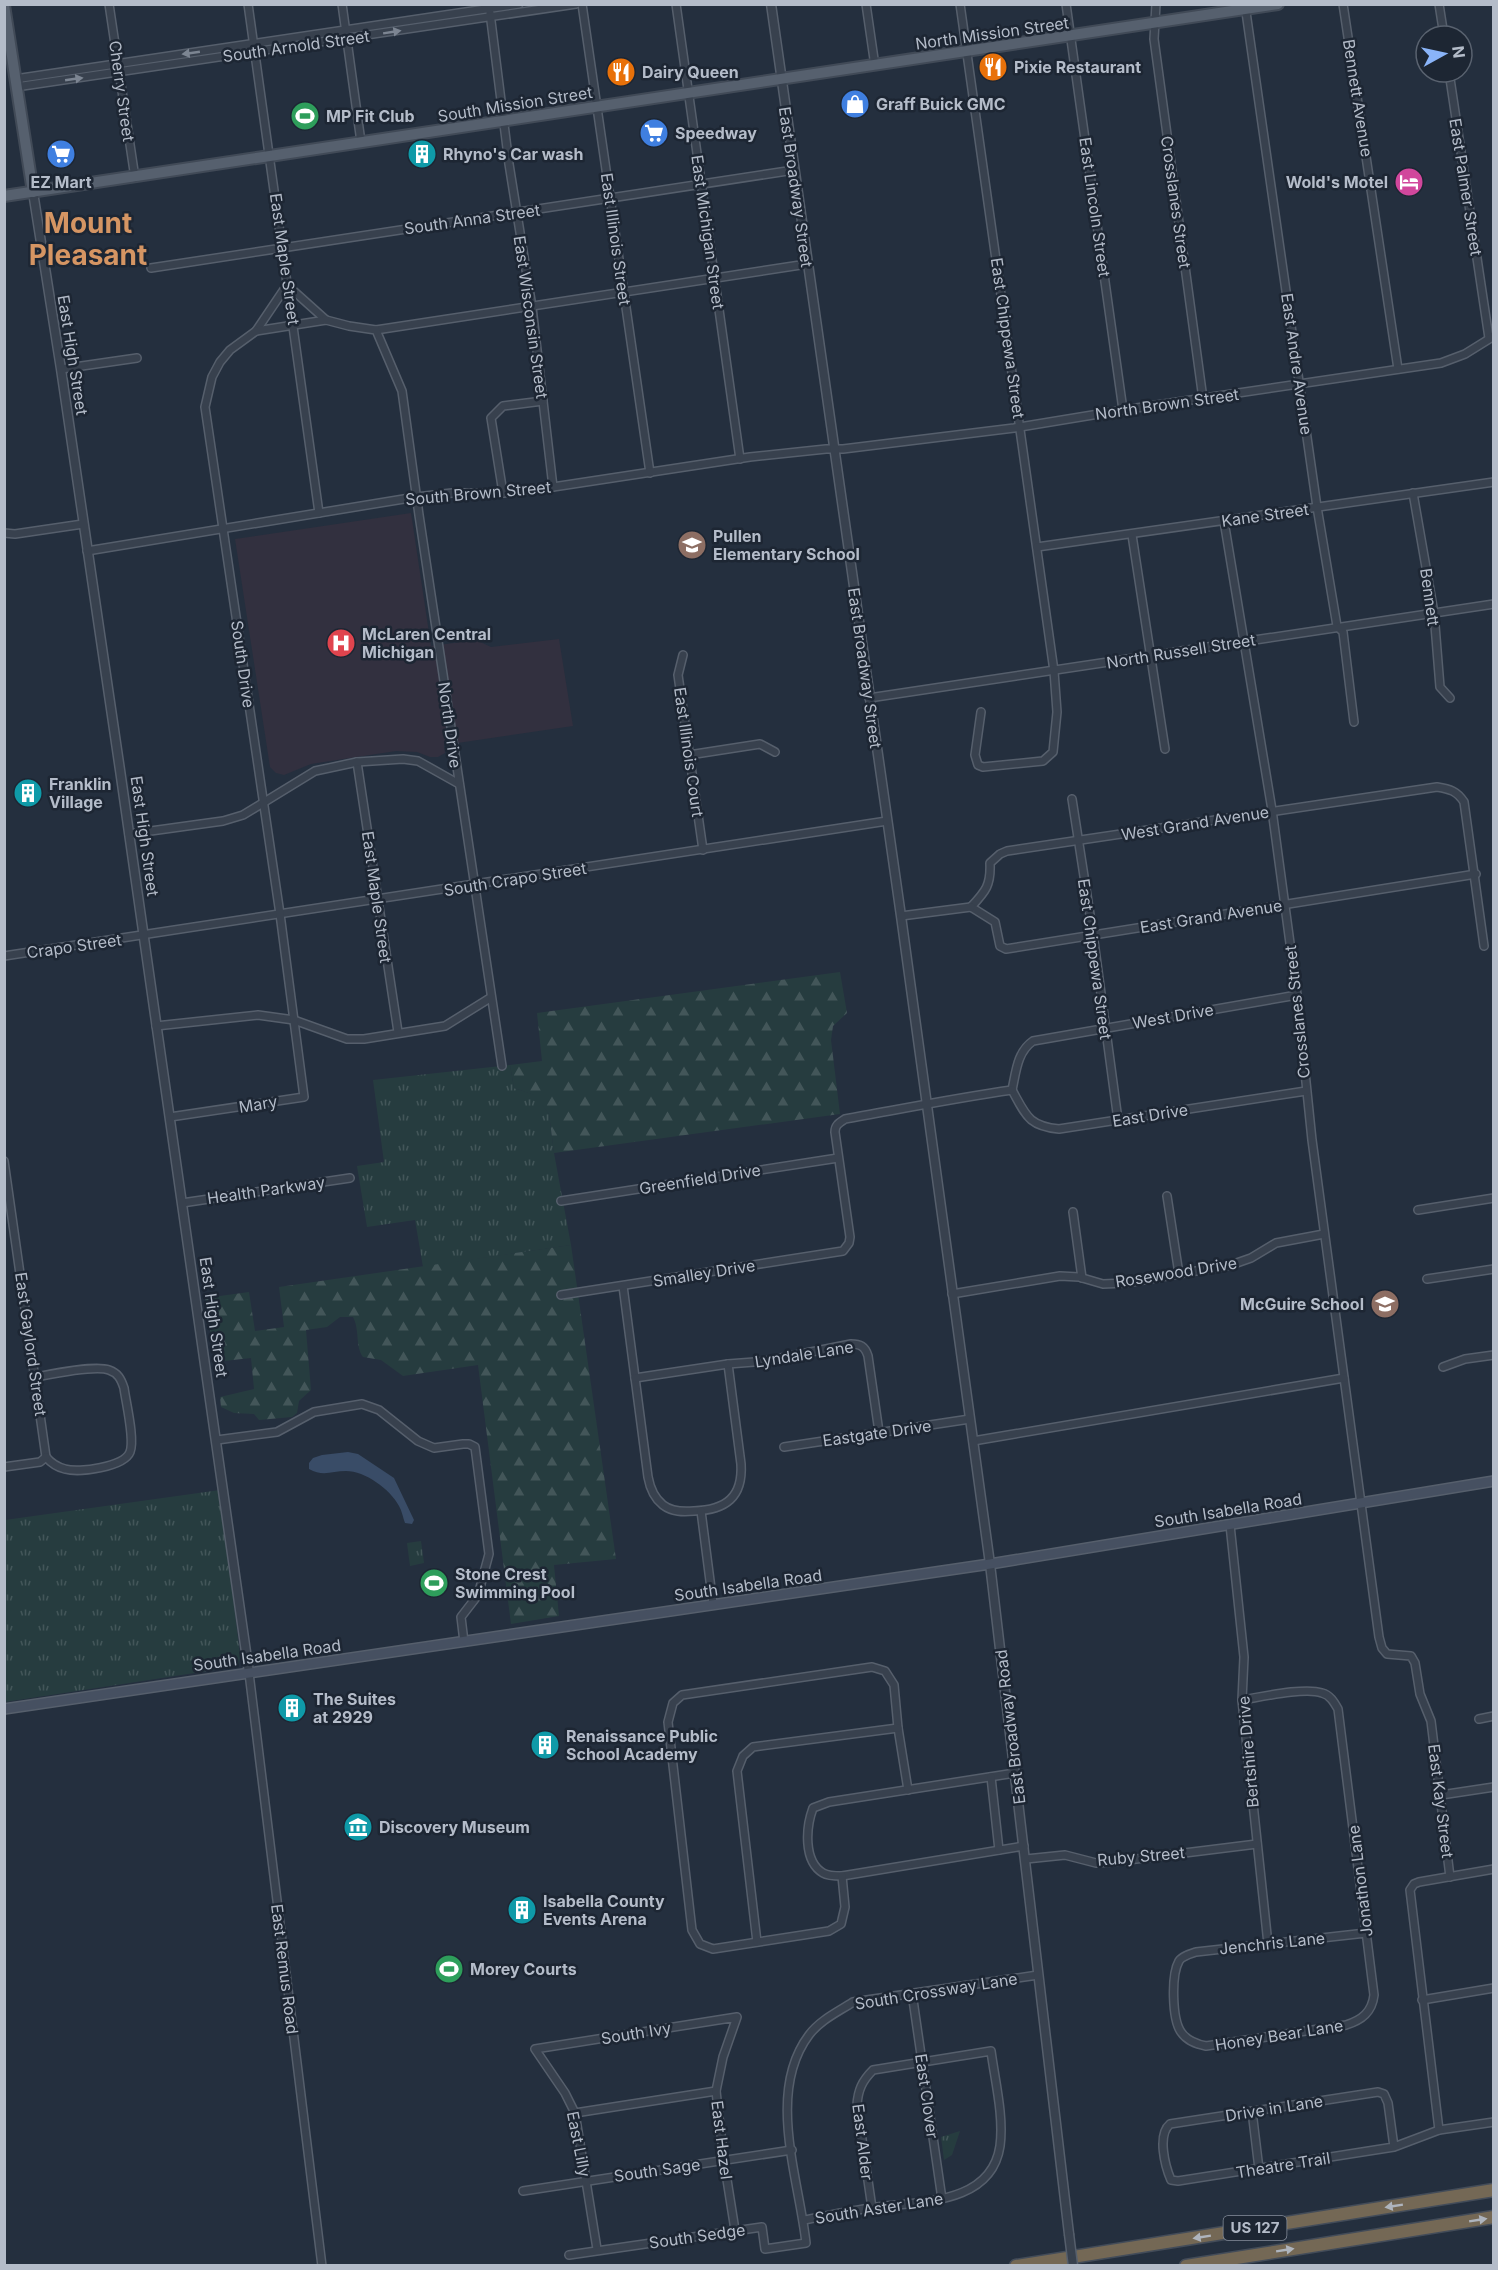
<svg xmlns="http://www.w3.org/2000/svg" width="1498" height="2270" viewBox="0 0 1498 2270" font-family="Inter,sans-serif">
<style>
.medical{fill:#32303f}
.grass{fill:url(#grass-tufts)}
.forest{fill:url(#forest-firs)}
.water{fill:#394c67}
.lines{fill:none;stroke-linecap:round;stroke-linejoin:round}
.minor-casing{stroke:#565f6c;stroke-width:10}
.tertiary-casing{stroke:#565f6c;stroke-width:11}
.secondary-casing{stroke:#565f6c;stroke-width:12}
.primary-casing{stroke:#414a57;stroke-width:14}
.motorway-casing{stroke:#434c59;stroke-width:15}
.minor{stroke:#38414e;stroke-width:7}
.tertiary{stroke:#38414e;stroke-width:8}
.secondary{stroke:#465061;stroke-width:9}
.primary{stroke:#56606e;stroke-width:10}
.motorway{stroke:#746855;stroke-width:12}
.tertiary-bridge-casing{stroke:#565f6c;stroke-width:11;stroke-linecap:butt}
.tertiary-bridge{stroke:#38414e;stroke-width:8}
.oneway{fill:#7c8592}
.oneway2{fill:#aeb4bd}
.labels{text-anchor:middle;stroke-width:5;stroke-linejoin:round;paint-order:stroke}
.shield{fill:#1d2633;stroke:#878f9c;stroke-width:1.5}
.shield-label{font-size:15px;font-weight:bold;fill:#b4bcc9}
.street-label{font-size:16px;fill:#b4bcc9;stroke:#1d2633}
.poi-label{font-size:16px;font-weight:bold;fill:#b4bcc9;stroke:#1d2633;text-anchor:start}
.town-label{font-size:28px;font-weight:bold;fill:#d59563;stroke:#1d2633}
</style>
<defs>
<pattern id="grass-tufts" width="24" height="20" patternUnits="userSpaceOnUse" patternTransform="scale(1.5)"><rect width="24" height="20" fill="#263c3f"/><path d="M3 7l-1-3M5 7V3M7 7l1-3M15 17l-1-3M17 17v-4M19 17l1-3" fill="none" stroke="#435659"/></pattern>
<pattern id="forest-firs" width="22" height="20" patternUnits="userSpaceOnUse" patternTransform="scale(1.5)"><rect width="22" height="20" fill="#263c3f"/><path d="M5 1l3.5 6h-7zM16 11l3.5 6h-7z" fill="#435659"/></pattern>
</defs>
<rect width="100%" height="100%" fill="#242f3e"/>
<path class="medical" d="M411,513L431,646L476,640L491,647L559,639L573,726L444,745L445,753L438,757H430L417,752L396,751L311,764L284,775L276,773L270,767L235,539Z"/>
<g class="grass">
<path d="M510,1065L514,1088L535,1095L549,1114L554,1153L571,1245L423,1267L415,1220L367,1227L357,1166L384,1162L373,1080Z"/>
<path d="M220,1490L240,1655L239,1664L234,1667L5,1702V1520Z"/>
<path d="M421,1541L424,1563L410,1566L407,1543Z"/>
<path d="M960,2131L952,2155L944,2160L941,2137Z"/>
</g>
<g class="forest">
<path d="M840,972L847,1013L833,1026L831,1040L840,1114L554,1153L549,1114L534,1095L514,1088L510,1065L542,1061L537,1013Z"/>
<path d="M571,1245L616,1559L554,1565L559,1616L511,1624L478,1365L403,1376L381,1360L363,1357C355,1346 360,1330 353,1317H340L327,1327L306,1330L311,1390L299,1401L297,1413L292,1417L259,1420L254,1414L234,1413L221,1407L220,1397L254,1389L251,1358L215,1362L205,1298L249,1292L255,1331L284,1327L279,1287Z"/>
</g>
<path class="water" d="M348,1452L358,1454L394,1478L414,1520L412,1524L405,1523C403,1518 402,1511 399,1506C390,1489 365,1471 346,1471C332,1471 323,1477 309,1469V1463L313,1458L322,1455Z"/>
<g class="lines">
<g class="minor-casing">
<g id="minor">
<path d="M109,4L135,178"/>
<path d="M248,4L319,513"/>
<path d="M342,4L361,142"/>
<path d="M582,4L650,473"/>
<path d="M676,4L740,459"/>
<path d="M866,4L875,66"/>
<path d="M960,4L1054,671L1057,712L1053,752L1043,761L983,767L978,765L975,755L981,712"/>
<path d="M1066,4L1123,410"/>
<path d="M1156,4L1154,39L1203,399"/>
<path d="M1343,4L1398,369"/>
<path d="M1439,4L1444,36"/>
<path d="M1245,5L1317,507L1337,626L1343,632L1354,722"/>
<path d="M490,13L509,164L532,307L553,487"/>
<path d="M1449,72L1489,338"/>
<path d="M15,79L519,4"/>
<path d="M16,87L576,4"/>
<path d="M151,268L794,170"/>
<path d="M376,330L807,264"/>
<path d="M256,331L287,285L326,320"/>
<path d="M61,369L137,358"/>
<path d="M503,493L491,418L503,406L543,401"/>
<path d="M1413,493L1434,613L1440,687L1450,698"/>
<path d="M1224,521L1272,810L1297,995L1312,1140L1379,1637L1382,1648L1387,1654L1411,1656L1415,1663L1420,1694L1431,1721L1450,1877"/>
<path d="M4,533L15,534L83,524"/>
<path d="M1132,535L1165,749"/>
<path d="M1037,547L1494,482"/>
<path d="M87,551L416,497L452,493H503L553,487L750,457L826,449H843L1014,428L1123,410L1441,363L1465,354L1494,336"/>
<path d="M683,655L678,675L703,850"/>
<path d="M869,698L1494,604"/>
<path d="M689,755L760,744L775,752"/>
<path d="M357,762L398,1032"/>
<path d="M1072,799L1093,934L1118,1120"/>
<path d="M129,834L223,821L243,815L315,771L357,762L403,759L418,761L459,784"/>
<path d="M971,907C986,891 991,885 990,863L1000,854L1007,851L1437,787C1450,789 1457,791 1464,802L1484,946"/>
<path d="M971,907L995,922L1000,946L1006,949L1476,874"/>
<path d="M901,916L971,907"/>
<path d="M4,956L887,821"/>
<path d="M156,1026L258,1015L294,1020L347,1039H364L445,1026L490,998"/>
<path d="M1012,1090C1016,1072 1017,1052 1033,1041L1297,995"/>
<path d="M1012,1090C1026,1115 1028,1126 1059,1129L1306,1091"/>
<path d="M170,1117L304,1097L280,914L205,407L212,377L220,362L230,350L256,331L326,320L349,326L376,330L402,391L419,515L502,1066"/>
<path d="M4,1161L46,1457"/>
<path d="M1167,1196L1179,1274"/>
<path d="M561,1201L838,1158"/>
<path d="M182,1203L350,1178"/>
<path d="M1418,1210L1494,1198"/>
<path d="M1073,1212L1082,1278"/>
<path d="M1427,1279L1494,1269"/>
<path d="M623,1286L648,1477C650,1488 654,1498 663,1505C672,1512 683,1512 694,1511C726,1510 743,1497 741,1464L728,1364"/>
<path d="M952,1294L1060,1276L1079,1277L1103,1284L1126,1283L1231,1265L1251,1258L1276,1243L1324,1234"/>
<path d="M561,1295L843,1251L849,1243L850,1237L835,1132C835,1125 839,1123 845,1119C901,1109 956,1098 1012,1090"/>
<path d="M1443,1367L1465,1359L1494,1355"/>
<path d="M36,1377C52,1374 95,1365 109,1370C118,1373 121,1379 124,1388C126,1403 135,1439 130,1452C124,1467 79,1473 65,1469C57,1467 51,1463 46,1457"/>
<path d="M635,1378L728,1364L766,1361L851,1344C860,1344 865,1346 868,1356L879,1432"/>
<path d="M217,1440L277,1432L314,1412L362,1404L379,1410L418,1441L434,1448L463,1444H469L475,1447L489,1554L478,1595L461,1617L464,1642"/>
<path d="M973,1441L1344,1378"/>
<path d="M784,1447L970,1419"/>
<path d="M4,1467L40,1462L46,1457"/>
<path d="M701,1511L713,1604"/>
<path d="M1230,1525L1244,1657L1242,1700L1268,1944"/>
<path d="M249,1673L322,2266"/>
<path d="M1242,1700C1261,1697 1305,1687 1322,1693C1330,1695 1334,1702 1338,1709L1374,1995C1372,2012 1362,2020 1346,2025L1206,2046C1196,2044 1187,2041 1181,2032C1172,2019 1171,1975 1179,1961C1182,1956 1190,1954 1196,1952L1366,1933"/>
<path d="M1479,1719L1494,1716"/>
<path d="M1015,1773L829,1802L813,1808C806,1827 803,1861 823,1873C828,1876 836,1876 842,1876L1024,1846"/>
<path d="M991,1777L999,1850"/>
<path d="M1441,1795L1494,1787"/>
<path d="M1026,1859L1065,1855L1096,1863L1112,1862L1257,1844"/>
<path d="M842,1876L845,1907L841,1924L829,1931L713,1949L700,1944L692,1930L668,1722L673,1703L682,1695L872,1667L885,1671L894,1685L898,1728L908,1790"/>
<path d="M757,1942L737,1771L743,1756L753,1747L898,1728"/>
<path d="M912,1993L942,2199"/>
<path d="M1422,2000L1494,1988"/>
<path d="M1252,2111L1259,2169"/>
<path d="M575,2113L716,2091"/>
<path d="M1439,2130L1410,1890L1414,1884L1419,1882L1494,1869"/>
<path d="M1394,2147L1388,2103L1384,2094L1378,2092L1170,2124C1157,2135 1165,2166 1171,2180L1178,2181L1394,2147L1439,2130L1494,2122"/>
<path d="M523,2191L792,2150"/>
<path d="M804,2220C826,2216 849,2211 871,2208C917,2201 991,2206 1000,2146C1004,2116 995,2081 991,2051L873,2070C862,2081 858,2090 857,2105L872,2208"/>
<path d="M597,2249L575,2113L565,2093L535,2049L737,2017L723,2057L716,2091L724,2161L735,2230"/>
<path d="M569,2255L762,2227L765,2249L806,2243C799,2179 766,2092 809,2035C820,2020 838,2012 853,2002L1038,1975"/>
</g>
</g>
<g class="tertiary-casing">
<g id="tertiary">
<path d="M771,4L901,916L990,1564L1069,2234"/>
<path d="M33,192L61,369L120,770L249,1673"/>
</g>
</g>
<g class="secondary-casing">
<path id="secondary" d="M4,1709L990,1564L1494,1481"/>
</g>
<g class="primary-casing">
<g id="primary">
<path d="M4,5L33,192"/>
<path d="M4,196L1278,4"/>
</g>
</g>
<g class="motorway-casing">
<g id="motorway">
<path d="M1016,2266L1494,2190"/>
<path d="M1186,2266L1494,2217"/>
</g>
</g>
<use href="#minor" class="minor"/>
<use href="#tertiary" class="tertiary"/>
<use href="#secondary" class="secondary"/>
<use href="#primary" class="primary"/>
<use href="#motorway" class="motorway"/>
<g class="tertiary-bridge-casing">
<path id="tertiary-bridge" d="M1069,2234L1073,2266"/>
</g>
<use href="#tertiary-bridge" class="tertiary-bridge"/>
</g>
<defs><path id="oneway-solid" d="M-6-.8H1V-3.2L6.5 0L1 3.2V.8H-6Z" transform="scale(1.5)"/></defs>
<g class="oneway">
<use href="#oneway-solid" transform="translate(392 32) rotate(-9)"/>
<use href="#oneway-solid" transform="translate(191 53) rotate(172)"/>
<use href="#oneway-solid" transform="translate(74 79) rotate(-8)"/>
</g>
<g class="oneway2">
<use href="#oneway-solid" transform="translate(1394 2206) rotate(171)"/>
<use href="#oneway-solid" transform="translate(1478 2220) rotate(-9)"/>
<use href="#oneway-solid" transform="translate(1202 2237) rotate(171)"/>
<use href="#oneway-solid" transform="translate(1285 2250) rotate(-9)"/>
</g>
<defs>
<g id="restaurant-disc" transform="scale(1.5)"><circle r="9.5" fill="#e8710a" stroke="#1d2633"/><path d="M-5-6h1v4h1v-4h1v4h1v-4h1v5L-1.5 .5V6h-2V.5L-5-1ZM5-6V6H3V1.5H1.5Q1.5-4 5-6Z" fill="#fff"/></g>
<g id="shop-disc" transform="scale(1.5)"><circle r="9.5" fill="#3f7fe0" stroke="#1d2633"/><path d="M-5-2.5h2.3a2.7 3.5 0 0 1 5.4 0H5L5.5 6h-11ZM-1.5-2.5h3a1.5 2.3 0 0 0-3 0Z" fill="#fff"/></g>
<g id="stadium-disc" transform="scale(1.5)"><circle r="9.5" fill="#2e9e5b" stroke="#1d2633"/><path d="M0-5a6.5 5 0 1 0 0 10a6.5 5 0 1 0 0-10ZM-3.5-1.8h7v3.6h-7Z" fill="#fff"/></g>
<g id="supermarket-disc" transform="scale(1.5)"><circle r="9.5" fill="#3f7fe0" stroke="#1d2633"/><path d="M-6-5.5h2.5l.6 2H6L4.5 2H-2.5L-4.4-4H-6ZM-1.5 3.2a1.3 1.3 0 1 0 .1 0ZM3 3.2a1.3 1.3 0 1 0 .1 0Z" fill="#fff"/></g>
<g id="building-disc" transform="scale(1.5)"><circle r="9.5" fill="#0f9aa8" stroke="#1d2633"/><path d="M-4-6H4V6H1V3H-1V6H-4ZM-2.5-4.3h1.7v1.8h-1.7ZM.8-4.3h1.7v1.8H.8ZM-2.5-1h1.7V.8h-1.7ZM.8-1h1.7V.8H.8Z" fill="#fff"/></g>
<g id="hotel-disc" transform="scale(1.5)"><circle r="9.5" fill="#d1479c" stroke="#1d2633"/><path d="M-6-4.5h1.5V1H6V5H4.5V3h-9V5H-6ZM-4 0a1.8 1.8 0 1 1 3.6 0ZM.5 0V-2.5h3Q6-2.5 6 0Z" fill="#fff"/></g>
<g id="school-disc" transform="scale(1.5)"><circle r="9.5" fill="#8d6e63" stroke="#1d2633"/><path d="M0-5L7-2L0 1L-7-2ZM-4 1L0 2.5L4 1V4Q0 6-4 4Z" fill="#fff"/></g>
<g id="hospital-disc" transform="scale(1.5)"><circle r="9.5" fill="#e0444e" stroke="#1d2633"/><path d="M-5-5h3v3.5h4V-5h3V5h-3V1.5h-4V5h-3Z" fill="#fff"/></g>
<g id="museum-disc" transform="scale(1.5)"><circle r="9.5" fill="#0f9aa8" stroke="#1d2633"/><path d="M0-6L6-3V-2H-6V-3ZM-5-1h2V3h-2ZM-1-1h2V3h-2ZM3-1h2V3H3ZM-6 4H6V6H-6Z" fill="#fff"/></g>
</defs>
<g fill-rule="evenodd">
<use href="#restaurant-disc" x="993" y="67"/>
<use href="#restaurant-disc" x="621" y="72"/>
<use href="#shop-disc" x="855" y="104"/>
<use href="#stadium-disc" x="305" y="116"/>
<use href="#supermarket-disc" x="654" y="133"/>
<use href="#supermarket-disc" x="61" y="154"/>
<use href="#building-disc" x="422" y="154"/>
<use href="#hotel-disc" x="1409" y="182"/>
<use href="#school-disc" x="692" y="545"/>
<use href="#hospital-disc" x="341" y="643"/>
<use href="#building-disc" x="28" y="793"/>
<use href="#school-disc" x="1385" y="1304"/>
<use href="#stadium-disc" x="434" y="1583"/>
<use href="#building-disc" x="292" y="1708"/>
<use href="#building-disc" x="545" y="1745"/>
<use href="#museum-disc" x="358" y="1827"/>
<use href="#building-disc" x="522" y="1910"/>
<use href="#stadium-disc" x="449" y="1969"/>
</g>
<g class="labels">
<rect class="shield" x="1223.5" y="2216" width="63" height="24" rx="4.5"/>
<g class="shield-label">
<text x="1255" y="2233">US 127</text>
</g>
<g class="street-label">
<text transform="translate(992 33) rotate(-8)" y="6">North Mission Street</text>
<text transform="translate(296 46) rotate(-8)" y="6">South Arnold Street</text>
<text transform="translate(122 91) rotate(82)" y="6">Cherry Street</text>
<text transform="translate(1358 98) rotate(81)" y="6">Bennett Avenue</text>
<text transform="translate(515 104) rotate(-9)" y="6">South Mission Street</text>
<text transform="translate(796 187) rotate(82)" y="6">East Broadway Street</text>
<text transform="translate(1466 187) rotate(81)" y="6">East Palmer Street</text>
<text transform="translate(1176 202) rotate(82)" y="6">Crosslanes Street</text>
<text transform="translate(1095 207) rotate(82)" y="6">East Lincoln Street</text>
<text transform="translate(472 219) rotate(-8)" y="6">South Anna Street</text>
<text transform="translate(708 232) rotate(82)" y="6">East Michigan Street</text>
<text transform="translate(616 239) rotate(82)" y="6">East Illinois Street</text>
<text transform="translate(285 259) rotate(82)" y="6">East Maple Street</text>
<text transform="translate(531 317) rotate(82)" y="6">East Wisconsin Street</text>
<text transform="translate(1008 338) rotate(82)" y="6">East Chippewa Street</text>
<text transform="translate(73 355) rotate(81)" y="6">East High Street</text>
<text transform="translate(1297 364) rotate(82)" y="6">East Andre Avenue</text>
<text transform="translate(1167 404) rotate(-8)" y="6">North Brown Street</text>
<text transform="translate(478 493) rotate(-5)" y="6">South Brown Street</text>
<text transform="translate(1265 515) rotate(-8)" y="6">Kane Street</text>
<text transform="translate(1430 597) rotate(82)" y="6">Bennett</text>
<text transform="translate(1181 651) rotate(-9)" y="6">North Russell Street</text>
<text transform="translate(243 664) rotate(82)" y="6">South Drive</text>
<text transform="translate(865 668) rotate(82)" y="6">East Broadway Street</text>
<text transform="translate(450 725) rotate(82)" y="6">North Drive</text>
<text transform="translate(689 752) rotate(82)" y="6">East Illinois Court</text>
<text transform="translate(1195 823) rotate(-9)" y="6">West Grand Avenue</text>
<text transform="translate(145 836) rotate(82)" y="6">East High Street</text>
<text transform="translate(515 879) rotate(-9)" y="6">South Crapo Street</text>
<text transform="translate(377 897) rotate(82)" y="6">East Maple Street</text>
<text transform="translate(1211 916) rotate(-9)" y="6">East Grand Avenue</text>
<text transform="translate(74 946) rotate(-8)" y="6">Crapo Street</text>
<text transform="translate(1095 959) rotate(82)" y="6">East Chippewa Street</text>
<text transform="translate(1297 1012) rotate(-96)" y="6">Crosslanes Street</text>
<text transform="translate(1173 1016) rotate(-10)" y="6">West Drive</text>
<text transform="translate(258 1104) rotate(-9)" y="6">Mary</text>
<text transform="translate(1150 1115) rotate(-9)" y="6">East Drive</text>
<text transform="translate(700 1179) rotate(-9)" y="6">Greenfield Drive</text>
<text transform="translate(266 1190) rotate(-8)" y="6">Health Parkway</text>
<text transform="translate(1176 1272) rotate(-9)" y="6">Rosewood Drive</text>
<text transform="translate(704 1273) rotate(-9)" y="6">Smalley Drive</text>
<text transform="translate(214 1317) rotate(82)" y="6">East High Street</text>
<text transform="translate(31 1344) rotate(82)" y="6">East Gaylord Street</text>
<text transform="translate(804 1354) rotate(-9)" y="6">Lyndale Lane</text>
<text transform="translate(877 1433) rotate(-8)" y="6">Eastgate Drive</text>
<text transform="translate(1228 1510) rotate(-9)" y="6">South Isabella Road</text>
<text transform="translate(748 1585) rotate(-8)" y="6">South Isabella Road</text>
<text transform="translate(267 1655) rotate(-8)" y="6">South Isabella Road</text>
<text transform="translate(1010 1727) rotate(-97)" y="6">East Broadway Road</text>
<text transform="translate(1248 1752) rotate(-95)" y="6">Bertshire Drive</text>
<text transform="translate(1441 1801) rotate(83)" y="6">East Kay Street</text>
<text transform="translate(1141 1856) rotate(-5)" y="6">Ruby Street</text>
<text transform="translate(1360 1881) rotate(-97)" y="6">Jonathon Lane</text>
<text transform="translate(1272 1943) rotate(-6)" y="6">Jenchris Lane</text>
<text transform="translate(285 1969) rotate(83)" y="6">East Remus Road</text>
<text transform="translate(936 1991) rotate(-9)" y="6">South Crossway Lane</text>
<text transform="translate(636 2033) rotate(-9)" y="6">South Ivy</text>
<text transform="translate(1279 2035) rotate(-9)" y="6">Honey Bear Lane</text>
<text transform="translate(927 2096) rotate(82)" y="6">East Clover</text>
<text transform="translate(1274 2108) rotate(-9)" y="6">Drive in Lane</text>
<text transform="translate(722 2140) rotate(83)" y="6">East Hazel</text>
<text transform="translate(863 2142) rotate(83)" y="6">East Alder</text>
<text transform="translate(579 2144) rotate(79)" y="6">East Lilly</text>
<text transform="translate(1283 2165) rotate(-9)" y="6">Theatre Trail</text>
<text transform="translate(657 2170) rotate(-8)" y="6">South Sage</text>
<text transform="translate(879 2208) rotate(-9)" y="6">South Aster Lane</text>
<text transform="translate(697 2236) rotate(-8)" y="6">South Sedge</text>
</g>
<g class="poi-label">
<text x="1014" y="73">Pixie Restaurant</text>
<text x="642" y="78">Dairy Queen</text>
<text x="876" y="110">Graff Buick GMC</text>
<text x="326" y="122">MP Fit Club</text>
<text x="675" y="139">Speedway</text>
<text x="443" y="160">Rhyno's Car wash</text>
<text x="61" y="188" text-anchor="middle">EZ Mart</text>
<text x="1388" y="188" text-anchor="end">Wold's Motel</text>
<text x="713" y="542">Pullen<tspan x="713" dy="18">Elementary School</tspan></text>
<text x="362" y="640">McLaren Central<tspan x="362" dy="18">Michigan</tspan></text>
<text x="49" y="790">Franklin<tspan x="49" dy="18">Village</tspan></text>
<text x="1364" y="1310" text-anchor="end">McGuire School</text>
<text x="455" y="1580">Stone Crest<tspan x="455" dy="18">Swimming Pool</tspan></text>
<text x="313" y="1705">The Suites<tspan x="313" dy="18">at 2929</tspan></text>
<text x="566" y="1742">Renaissance Public<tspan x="566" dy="18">School Academy</tspan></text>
<text x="379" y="1833">Discovery Museum</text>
<text x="543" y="1907">Isabella County<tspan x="543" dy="18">Events Arena</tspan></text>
<text x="470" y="1975">Morey Courts</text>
</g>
<g class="town-label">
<text x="88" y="233">Mount<tspan x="88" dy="32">Pleasant</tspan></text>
</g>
</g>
<rect width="1498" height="2270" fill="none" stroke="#b4bcc9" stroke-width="12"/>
<g transform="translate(1444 54) rotate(82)"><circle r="28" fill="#1d2633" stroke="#59626f" stroke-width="1.5"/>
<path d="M0-4.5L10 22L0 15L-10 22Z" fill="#8ab4f8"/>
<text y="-9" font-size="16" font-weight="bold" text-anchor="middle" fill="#b4bcc9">N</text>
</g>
</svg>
